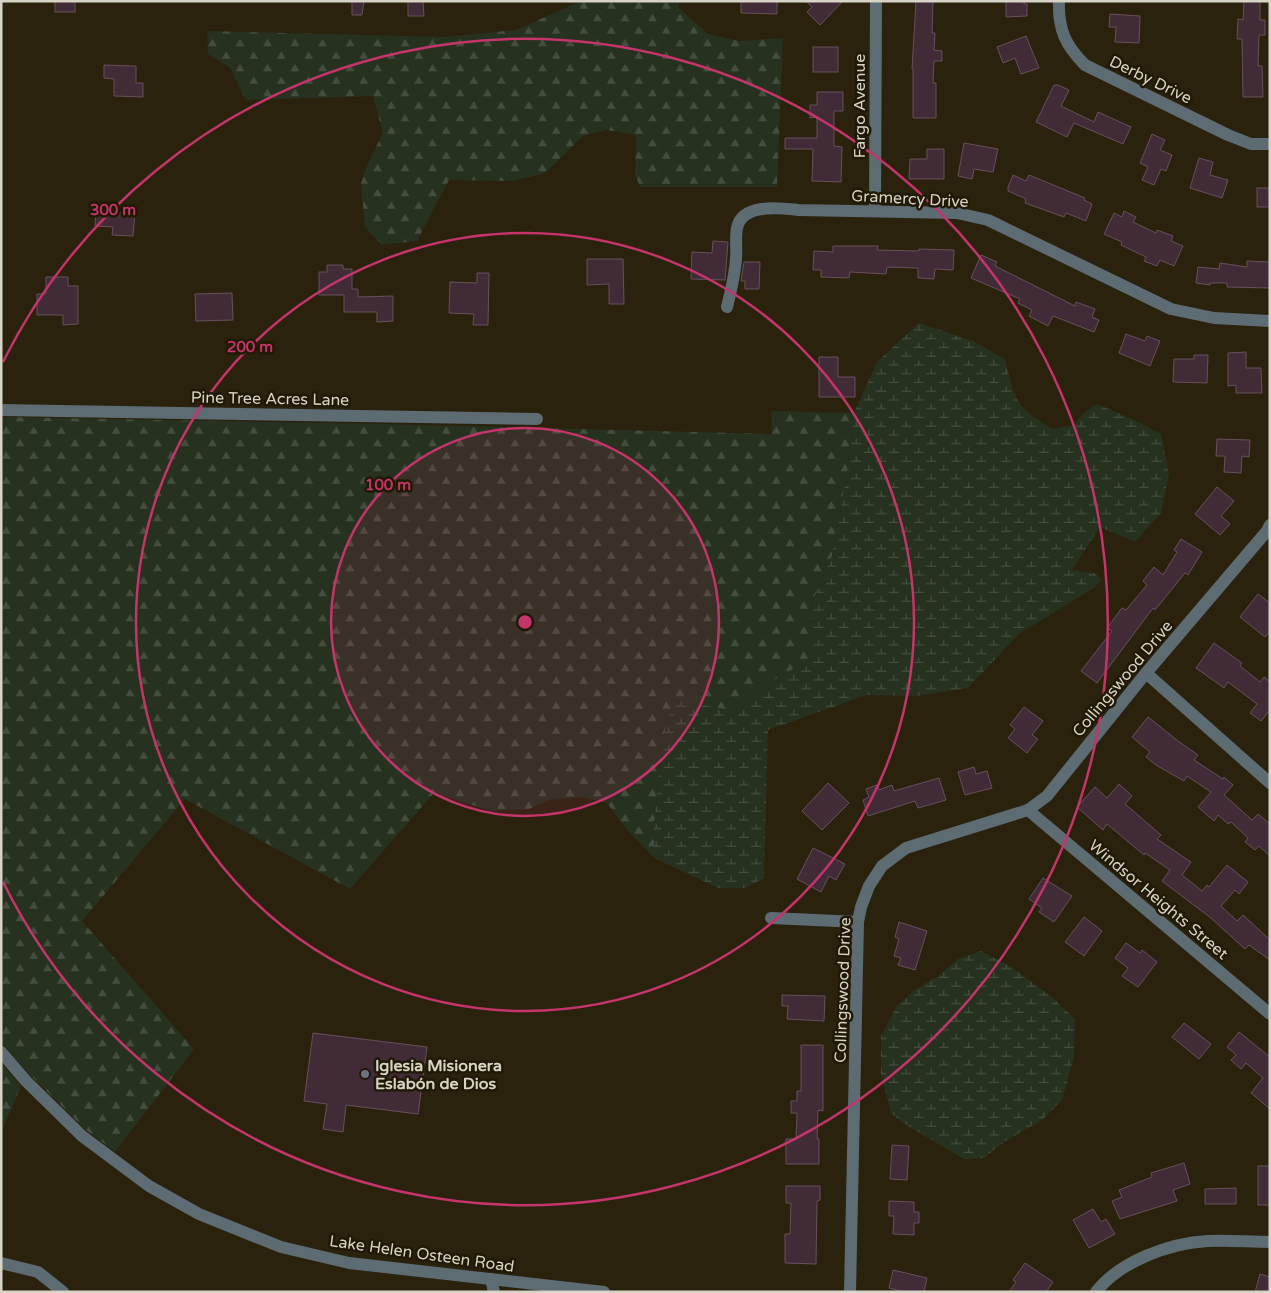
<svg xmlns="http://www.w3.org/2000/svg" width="1271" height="1293" viewBox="0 0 1271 1293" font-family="'Varela Round',sans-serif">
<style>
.forest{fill:url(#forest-firs)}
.wetland{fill:url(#wetland-marsh)}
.building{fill:#412b37;stroke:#67505c}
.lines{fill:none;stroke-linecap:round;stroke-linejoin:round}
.minor{stroke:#5d6b73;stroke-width:12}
.ring{fill:none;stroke:#c5346b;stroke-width:2.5}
.worship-dot{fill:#6b7280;stroke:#201905;stroke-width:2}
.labels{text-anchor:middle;stroke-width:5;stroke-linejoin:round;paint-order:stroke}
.street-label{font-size:16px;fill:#d7d3c6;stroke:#201905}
.poi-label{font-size:16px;font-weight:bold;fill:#d7d3c6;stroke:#201905;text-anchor:start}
.centre{fill:#c5346b;stroke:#201905;stroke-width:2.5}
.ring-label{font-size:15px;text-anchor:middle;font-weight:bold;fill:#c5346b;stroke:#201905;stroke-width:5;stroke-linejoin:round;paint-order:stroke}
</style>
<defs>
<pattern id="forest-firs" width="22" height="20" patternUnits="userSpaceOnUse" patternTransform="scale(1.25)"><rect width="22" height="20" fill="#26311f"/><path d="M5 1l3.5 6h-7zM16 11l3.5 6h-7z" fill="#454e3e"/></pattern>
<pattern id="wetland-marsh" width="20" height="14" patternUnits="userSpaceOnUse" patternTransform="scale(1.25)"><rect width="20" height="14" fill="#26311f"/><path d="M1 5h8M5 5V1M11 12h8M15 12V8" fill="none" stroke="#454e3e"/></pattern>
</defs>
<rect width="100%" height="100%" fill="#2a220d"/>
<g class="forest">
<path d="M581,1H679V8L708,34L739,41L783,38L777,187H640L635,174L636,135L607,130L583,136L545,173L512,181L449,180L417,241L382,245L365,227L361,183L368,163L383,133L373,96L246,100L230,68L208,54L207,31L445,37L516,30Z"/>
<path d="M771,411L854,413L846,480L832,556L809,610L815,657L769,683L737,712L705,705L687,698L662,740L654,827V858L624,826L607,803L580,797L549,800L529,809L492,811L434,793L350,889L185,799L82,921L194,1049L115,1152L86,1130L30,1075L1,1042V417L379,424L772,434Z"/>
<path d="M1,1063L21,1086L1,1133Z"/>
</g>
<g class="wetland">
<path d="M919,323L973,341L1005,359C1015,400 1015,407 1053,429L1073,425L1085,412L1097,404L1130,418L1161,434L1169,474L1161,513L1135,542L1100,527L1072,570L1094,573L1101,579L1095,587L1019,634L968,688L917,696L867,695L768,730L764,878L746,888H718L654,858V827L662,740L672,707L687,698L705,705L737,712L769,683L815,657L809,611L832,556L846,480L854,413L877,362Z"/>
<path d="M981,951L1013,968L1054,999L1075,1019L1074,1057L1062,1100L1042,1120L1004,1142L984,1158L964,1159L903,1123L891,1113L881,1075V1036L897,1006L913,991L938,976L958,959Z"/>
</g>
<g class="building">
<rect x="55" y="1" width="20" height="11"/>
<path d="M352,1H364L362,15H352Z"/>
<path d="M408,1H423L424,16H408Z"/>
<path d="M741,1H777V14L741,13Z"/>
<path d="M806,1H843L820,25L807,12L812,7Z"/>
<path d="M916,1H933L932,33H935L934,50L942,51V61H934L933,83H936V118H913V69H912Z"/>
<path d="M1006,1H1024V4H1027V16L1006,17Z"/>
<path d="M1244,1H1260V20H1265V35H1259L1258,66H1262L1263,97H1243L1242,39H1237L1238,19L1243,20Z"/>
<path d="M1110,14L1140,16L1139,43L1115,42L1116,27H1109Z"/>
<path d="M1026,36L1039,68L1021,74L1015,58L1003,63L997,47Z"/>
<rect x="813" y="47" width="25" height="25"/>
<path d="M104,65L136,66V83H143V97L114,96V79L104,78Z"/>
<path d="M1054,85H1058L1069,90L1061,106L1094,122L1098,112L1131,127L1123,144L1074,123L1067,137L1036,122Z"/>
<path d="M817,92H843V111H834V146L842,147L841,182L812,181L813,149H785V138H817V117L810,118V105H817Z"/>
<path d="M1152,134L1165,140L1160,150L1172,155L1166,171L1161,169L1154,185L1142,180L1148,167L1140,163Z"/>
<path d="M964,143L998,149L993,172L974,169L972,179L958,176Z"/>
<path d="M927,149H944V179H909L910,159H927Z"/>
<path d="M1199,158L1213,162L1210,175L1228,180L1222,198L1190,188Z"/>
<path d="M1013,175L1026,181L1029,175L1085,198L1084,200L1092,204L1086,221L1066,213L1064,217L1025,203L1026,199L1008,191V187Z"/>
<rect x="1257" y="188" width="13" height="19"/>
<path d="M96,211L135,213L133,236L112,235L113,227L95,226Z"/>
<path d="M1124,211L1136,217L1133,222L1156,233L1157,230L1173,236L1171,241L1183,246L1174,266L1160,260L1157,266L1144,261L1146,257L1121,245L1122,242L1104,234L1114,213L1122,217Z"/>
<path d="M713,241L728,242L725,280L691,279L692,252L712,253Z"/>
<path d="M833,246H878L877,250L919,251V249L954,250L953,270L935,269L934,279L918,278V268L887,267L886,274L850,272L849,278L821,277V270H813L814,251L833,252Z"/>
<path d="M981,255L997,262L995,266L1075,306L1076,302L1095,309L1092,317L1099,320L1094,332L1053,316L1048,326L1029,316L1032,310L1018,303L1020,299L971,278Z"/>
<path d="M587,259H623L624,304H609V284L587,285Z"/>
<path d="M1247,261L1270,262V288L1227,287V283H1210V285L1196,283L1198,267L1219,269L1220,263L1247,267Z"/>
<path d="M744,262H760L759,289H745V281H741Z"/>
<path d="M327,265H343V269H352V289H358V297L393,296V321L377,322V312H344V295H319V272H327Z"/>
<path d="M477,273H489L488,325H473L474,314L449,313L450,282L477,283Z"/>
<path d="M46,277H68V286H78V324L63,325V315H37V294H46Z"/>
<path d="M232,293L233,320L196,321L195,294Z"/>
<path d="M1126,334L1145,341L1147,336L1160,341L1150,366L1119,353Z"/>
<path d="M1246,352V368H1261L1262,393H1236V385L1228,386V353Z"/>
<path d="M1194,355H1208L1207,383L1173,382L1174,359H1194Z"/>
<path d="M819,357H838V377H855V397H819Z"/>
<path d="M1217,439L1250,440L1249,457L1242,456L1241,473L1224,472L1225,456H1216Z"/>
<path d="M1217,487L1234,501L1221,516L1230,524L1220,535L1195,514Z"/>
<path d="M1181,539L1202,552L1188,575L1185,573L1155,610L1153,608L1097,683L1081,671L1112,631L1107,628L1122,608L1126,610L1147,585L1143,581L1154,567L1163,575L1177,552L1174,550Z"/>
<path d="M1258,594L1270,603V631L1265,637L1240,617Z"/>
<path d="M1214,643L1242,663L1240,666L1260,682L1264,677L1270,682V710L1261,721L1250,713L1257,704L1228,682L1224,688L1196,668Z"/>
<path d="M1024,707L1043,721L1032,735L1038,739L1027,753L1008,738L1015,729L1010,725Z"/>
<path d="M1148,717L1178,741L1198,755L1194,760L1223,779L1224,777L1233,785L1224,795L1252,820L1258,814L1270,824V856L1259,846L1255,850L1245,842L1248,838L1231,822L1228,824L1218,815L1214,821L1198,807L1211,792L1187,776L1184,781L1156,765L1146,757L1150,752L1132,737Z"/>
<path d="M974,767L976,774L987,771L992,788L965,795L958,772Z"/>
<path d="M939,778L946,800L918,808L915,801L868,816L863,800L869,797L866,789L877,785L879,790L892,785L894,791Z"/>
<path d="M828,783L849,803L822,830L802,811Z"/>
<path d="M1119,784L1132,796L1125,804L1161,835L1157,839L1191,862L1182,875L1202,891L1207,885L1209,887L1227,865L1248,882L1239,894L1235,890L1221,906L1237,921L1243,915L1270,940V960L1249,945L1245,949L1211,918L1162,881L1170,870L1145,853L1144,855L1107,824L1103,830L1077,807L1095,787L1107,798Z"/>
<path d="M813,848L845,864L836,880L829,876L821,892L797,879Z"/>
<path d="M1043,878L1072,896L1054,922L1039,912L1042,908L1029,899Z"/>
<path d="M1084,917L1102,931L1084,956L1065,942Z"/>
<path d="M899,922L927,931L915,970L898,965L901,958L894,956L899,939L895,937Z"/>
<path d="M1126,943L1140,953L1142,950L1157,962L1138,987L1122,976L1128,968L1115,958Z"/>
<path d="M782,995L825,996L824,1021L787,1019L788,1006H782Z"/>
<path d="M1184,1023L1211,1044L1199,1059L1172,1037Z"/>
<path d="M1239,1032L1270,1057V1109L1251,1093L1263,1078L1246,1063L1241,1069L1231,1060L1236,1055L1227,1047Z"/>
<path d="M313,1033L427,1047L418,1114L346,1105L343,1132L323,1129L327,1104L304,1101Z"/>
<path d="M801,1045H823V1111L818,1110L817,1139H819V1164H786V1139H796L797,1113H791V1101H797V1091H801Z"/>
<path d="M892,1145L909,1146L907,1180L890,1179Z"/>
<path d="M1184,1163L1190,1184L1173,1190L1177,1201L1120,1219L1112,1201L1122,1197L1119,1190L1152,1177L1151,1173Z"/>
<rect x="1258" y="1166" width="12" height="39"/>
<path d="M786,1186H820V1200L817,1201L816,1264L785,1263V1234H790L791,1203H786Z"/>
<path d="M1236,1188V1204H1205V1189Z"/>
<path d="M889,1201L914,1202V1212H919V1223H914V1235L893,1234L894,1216H889Z"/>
<path d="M1093,1209L1101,1222L1106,1219L1115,1234L1089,1248L1073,1220Z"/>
<path d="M1025,1263L1053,1282L1046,1292H1009L1016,1282L1013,1280Z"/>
<path d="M893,1270L927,1278L924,1292H905L889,1288Z"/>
<path d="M1260,1274L1270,1277V1292H1255Z"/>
</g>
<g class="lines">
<g class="minor">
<path d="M1059,1C1058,29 1065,45 1085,65L1228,135L1251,144H1270"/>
<path d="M875,211L876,1"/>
<path d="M727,307C731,291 735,275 736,258C737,248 735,238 737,228C742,203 780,208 798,210L957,213L988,220L1171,309L1214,318L1270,321"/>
<path d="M1,410L537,419"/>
<path d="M1146,673L1270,783"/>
<path d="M1028,810L1270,1014"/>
<path d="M771,918L858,922"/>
<path d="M1,1052L26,1081L82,1136L149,1186L199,1214L281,1247L349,1263L604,1292"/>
<path d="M1,1263L38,1272L63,1292"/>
<path d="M491,1279L494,1292"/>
<path d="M850,1292L858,922L861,907L869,886L882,866L906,848L1028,810L1047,796L1146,673L1267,531L1270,525"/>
<path d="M1096,1292C1120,1261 1170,1243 1208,1241C1229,1240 1249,1242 1270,1242"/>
</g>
</g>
<circle cx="525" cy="622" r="194" fill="#c5346b" fill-opacity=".12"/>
<g class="ring">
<circle cx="525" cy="622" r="194"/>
<circle cx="525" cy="622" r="389"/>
<path d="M3 362A583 583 0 1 1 3 882"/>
</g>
<circle class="worship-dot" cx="365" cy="1074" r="5"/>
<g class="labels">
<g class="street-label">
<text transform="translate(1151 79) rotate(26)" y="6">Derby Drive</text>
<text transform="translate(859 106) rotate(-90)" y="6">Fargo Avenue</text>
<text transform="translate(910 198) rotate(3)" y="6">Gramercy Drive</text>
<text transform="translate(270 398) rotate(1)" y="6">Pine Tree Acres Lane</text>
<text transform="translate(1122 678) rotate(-50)" y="6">Collingswood Drive</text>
<text transform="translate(1159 899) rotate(40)" y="6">Windsor Heights Street</text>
<text transform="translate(842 990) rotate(-88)" y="6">Collingswood Drive</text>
<text transform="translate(422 1253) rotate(8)" y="6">Lake Helen Osteen Road</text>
</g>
<g class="poi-label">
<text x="375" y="1071">Iglesia Misionera<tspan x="375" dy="18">Eslabón de Dios</tspan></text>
</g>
</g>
<circle cx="525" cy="622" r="8" class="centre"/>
<g class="ring-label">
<text x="113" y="215">300 m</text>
<text x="250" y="352">200 m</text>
<text x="388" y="490">100 m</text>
</g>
<rect width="1271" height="1293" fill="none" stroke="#d7d3c6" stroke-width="5"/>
</svg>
